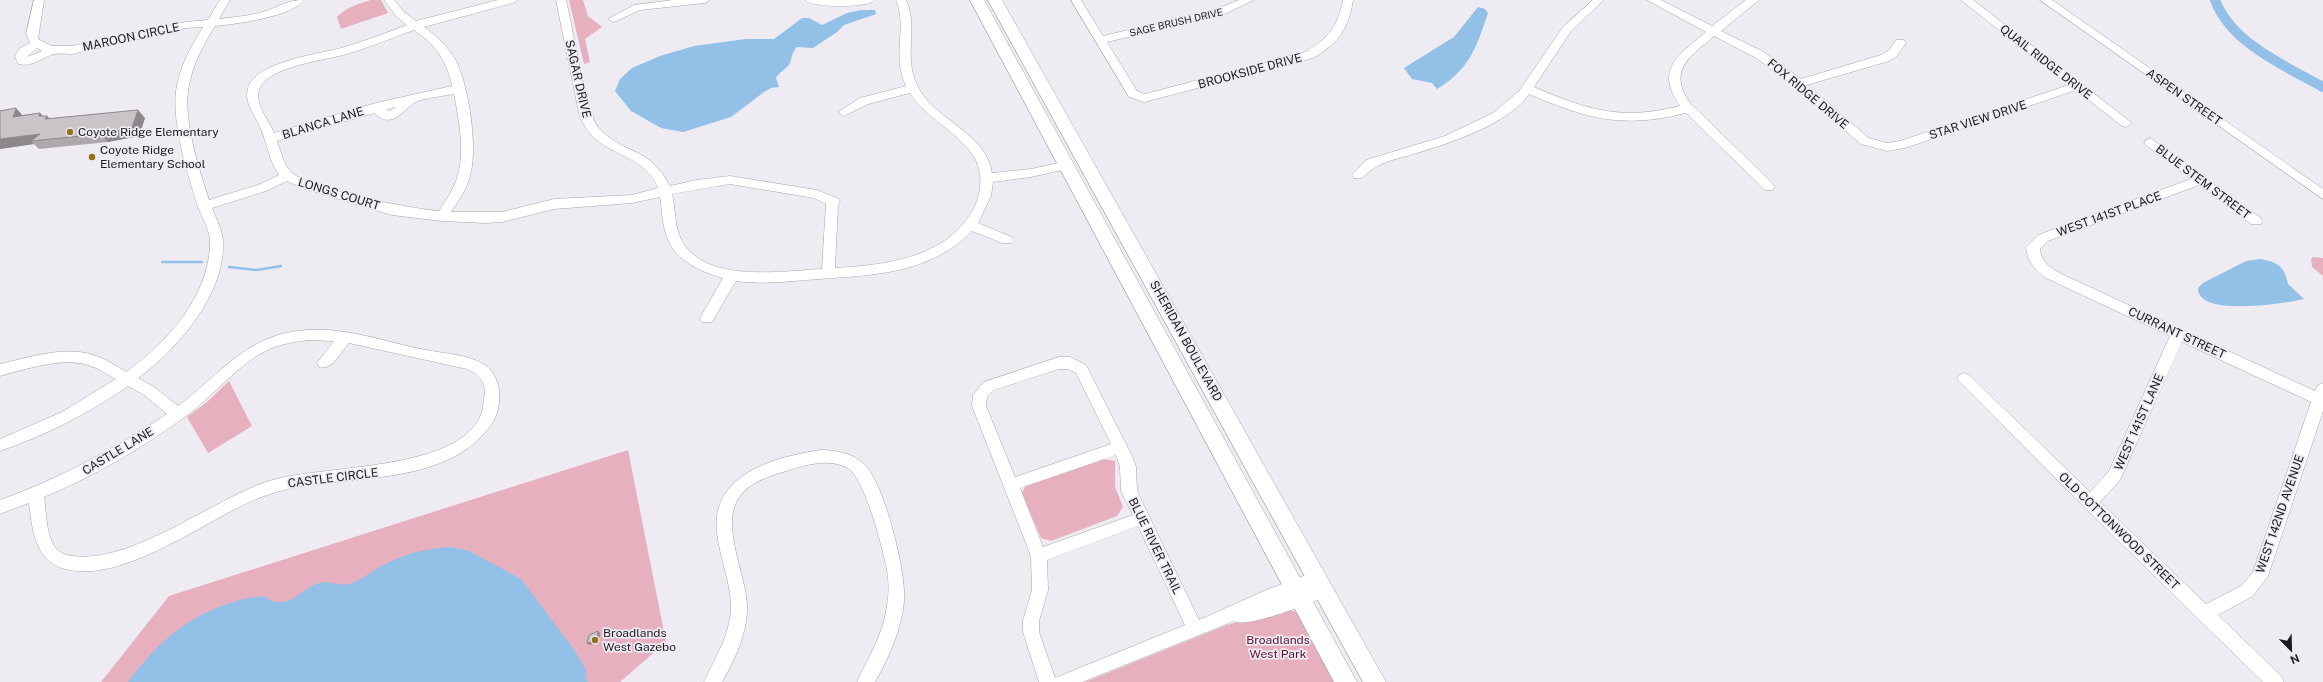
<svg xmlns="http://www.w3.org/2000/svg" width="2323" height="682" viewBox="0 0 2323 682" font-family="'Public Sans',sans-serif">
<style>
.green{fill:#e7b0bf}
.water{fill:#92c0e7}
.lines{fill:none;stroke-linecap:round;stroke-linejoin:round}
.stream{stroke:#92c0e7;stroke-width:2.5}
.canal{stroke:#92c0e7;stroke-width:10}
.minor-casing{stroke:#a7a4ab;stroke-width:1}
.major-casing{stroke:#a7a4ab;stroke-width:1}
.minor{fill:#fff;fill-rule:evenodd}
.major{fill:#fff;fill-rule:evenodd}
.wall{fill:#aea8ac}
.shaded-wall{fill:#8d888c}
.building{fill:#cac3c8;stroke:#8d888c}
.poi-dot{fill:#927319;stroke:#eeebf3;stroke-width:1.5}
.labels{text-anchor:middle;stroke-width:3.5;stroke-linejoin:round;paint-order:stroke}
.far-street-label{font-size:10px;fill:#1d1c1f;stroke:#eeebf3}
.street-label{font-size:12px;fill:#1d1c1f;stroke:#eeebf3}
.poi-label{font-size:12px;fill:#1d1c1f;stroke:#eeebf3;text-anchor:start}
.park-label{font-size:12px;fill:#58122f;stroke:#eeebf3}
</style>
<rect width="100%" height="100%" fill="#eeebf3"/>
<g class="green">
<path d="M371,0H381L388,13L341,29L337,17C347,7 358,4 371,0Z"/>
<path d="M569,0H583L588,16L602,27L585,39L590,62L584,64Z"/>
<path d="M2313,257L2323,258V276L2312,267L2311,259Z"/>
<path d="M229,381L252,426L208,453L187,417L207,402Z"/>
<path d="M628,450L666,642L620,682H101L169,596Z"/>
<path d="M1103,459L1115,461V487L1123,507L1117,516L1051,541L1041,538L1022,493L1026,485Z"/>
<path d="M1287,608L1297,613L1335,682H1085L1227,625Z"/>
</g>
<g class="water">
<path d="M1478,7L1485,9L1488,13C1476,48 1470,69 1437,89L1432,83L1412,79L1404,68L1454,37Z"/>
<path d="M861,10H875L876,14L844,25L837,32L813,48L797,47C792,52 792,57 790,63C787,69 779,72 776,78L779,87L771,88L764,92L731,117L683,132L661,128L631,111L615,91L620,79L632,68L660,56L694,46L746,39H774L802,18H809L822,25L847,13Z"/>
<path d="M2261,259C2279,263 2284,266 2288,284L2304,299C2288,303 2197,318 2198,288L2203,283L2246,261Z"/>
<path d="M451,547L469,551L521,579L575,651L585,668L587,682H128C158,642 188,615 237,601C246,599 257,595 267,597L269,600C292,608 297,592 316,584C328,579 339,587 348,584C358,582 369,573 378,568C400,555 425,548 451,547Z"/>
</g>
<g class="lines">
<g class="stream">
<path d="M162,262H202"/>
<path d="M229,267L257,270L281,266"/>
</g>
<path class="canal" d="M2215,0C2231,43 2285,66 2323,87"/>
<g class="minor-casing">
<g id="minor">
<path d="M34,0H44L38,39L52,46H72L186,22L208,20L220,0H230L219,19C235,17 250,16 266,11C281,6 287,0 304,0C292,17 235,24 215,26C203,45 191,68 188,91C184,123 199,169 209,200L258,185L279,175C269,161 267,142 260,127C254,113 244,103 248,88C255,62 319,54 341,48C363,42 385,33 407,25L396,16L384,0H394L404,12L416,21L498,0H517L516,2L424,27C437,36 447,46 455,59C469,85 478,148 470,176C467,189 458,201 451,212H502L554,199L632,195L658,188C648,161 620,157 599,142C591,136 585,127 580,118L556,0H566C572,24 586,113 598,127C622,155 649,145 670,186L696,180L730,176L817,190L839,199L840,202L838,205L835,268C888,265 954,257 977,201C982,187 982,169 974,157C958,131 926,119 910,93L868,104L844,116L838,112L860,98L906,86C891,53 908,29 896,0H906C920,31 900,58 921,92C940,122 986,134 992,173L1031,169L1067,161L1073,165L1071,168L1031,177L993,182L991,196L978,223L1012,237L1014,240L1012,243H1002L972,231C930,274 874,275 818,279C791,281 763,285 736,281L712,322H702L700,318L723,278C698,271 672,259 665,231C662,220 662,208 660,197L632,203L554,209L502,222L486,223L442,221L392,215L302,188L287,181L266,191L212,208C216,219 223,231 223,243C225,294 177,350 138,378L154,387L178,406C213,380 241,343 286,333C335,322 379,341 426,350C445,354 468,354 485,365C503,378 503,408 491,425C445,489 346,473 280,491C246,500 216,520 186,536C151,554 105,579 65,569C35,562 32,528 29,503L0,514V500C59,479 114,449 167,414L144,395L128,386C88,414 46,435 0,451V439L62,412L116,379C108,375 100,369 91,366C65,356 26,369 0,376V364C31,357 68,344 99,357C109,361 118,367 126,372C167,343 209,296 210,244C211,231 202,218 198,207C188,175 172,125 176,91C179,68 191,46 203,27L186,28L72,54C67,54 61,53 55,54C42,56 34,68 18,64L15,56L20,48L30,43L26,34ZM414,30C436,45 447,61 452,86L376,103L274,133C269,120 253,103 260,88C269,66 327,60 347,54C370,47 392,38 414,30ZM37,48L42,51L27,57ZM454,94C459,120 466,155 456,181C452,192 445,201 439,211C412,209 308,189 291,172C283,164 281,151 277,141L374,113C392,130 402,111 414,103C422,98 444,96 454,94ZM396,107L390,111L386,110L387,109ZM730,184L814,198L826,204L822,269C782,271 703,284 681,239C674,225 676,209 672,194ZM308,340L334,341L317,363L319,367C332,371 341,352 349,343L467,369C480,375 488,384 484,399C483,405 483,412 480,417C453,473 318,464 266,482C210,501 126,568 67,555C45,550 47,514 44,497C92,477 139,450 182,419C213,398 237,363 272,348C284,343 296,342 308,340Z"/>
<path d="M673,0H710L705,3L640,10L614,22L608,19L634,5Z"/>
<path d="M805,0H875C869,8 811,8 805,0Z"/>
<path d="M1071,0H1081L1103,36L1217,9L1239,0H1254L1224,14L1107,42L1137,91L1145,94L1305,52C1328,39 1338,26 1343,0H1353C1349,28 1338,44 1313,58L1144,102L1129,97Z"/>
<path d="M1593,0H1604L1571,31L1534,87C1588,110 1620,121 1680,106C1654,69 1679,55 1706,32L1647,0H1661L1712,26L1746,0H1759L1721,31L1764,52L1801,79L1881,55L1889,50L1896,40H1904L1906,43L1897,56L1889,61L1807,85L1869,138L1887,143L1900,141L2069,85L1961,0H1973L2132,123L2126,127L2122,126L2076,90L1905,148L1887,151L1861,144L1789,82L1756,58L1714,36C1690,57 1667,70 1690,103L1773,184L1775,187L1773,190H1765L1686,113C1622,129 1588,119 1529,94C1509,124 1450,143 1417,153C1394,160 1379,161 1362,178H1354L1352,175L1366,160L1445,136L1493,113L1519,91L1563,27Z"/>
<path d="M2040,0H2052L2323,189V199Z"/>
<path d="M2150,138L2261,218L2262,221L2261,224H2251L2199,185L2048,241L2040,249C2041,264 2054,270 2066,276L2315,391L2318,385L2323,383V411L2268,576L2253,596L2218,615L2281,676L2284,682H2263L2083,506L1957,379L1959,375L1964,373L1969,375L2090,492L2109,471L2170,336L2046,278C2035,270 2027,261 2026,247L2038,235L2191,179L2146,145L2144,142ZM2182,342L2311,402L2253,572L2241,586L2206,604L2100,502L2120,480Z"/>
<path d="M1059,357H1070L1086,365L1132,456L1136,467L1137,491L1199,620L1266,590L1317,571L1323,573L1325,578L1322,583L1330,585L1332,590L1330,595C1313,602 1247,629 1234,621L1082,682H1039L1023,632V621L1032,590L1031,556L972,406L973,395L984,382ZM1059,369H1068L1076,373L1111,444L1015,477L986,406L987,397L994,390ZM1116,455L1120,467L1121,491L1133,515L1043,547L1020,488ZM1138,526L1185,625L1055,678L1039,632V621L1048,590L1047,560Z"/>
<path d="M821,450C836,450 852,453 864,464C884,482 907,574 904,602C901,631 889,657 875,682H857C869,656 883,635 887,606C889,594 889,582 887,570C883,549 865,480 849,469C833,459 813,463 796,468C777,474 753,479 740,496C719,523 746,574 747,605C748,632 735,659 722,682H704C716,656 731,634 731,605C730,580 720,558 717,533C710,474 774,457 821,450Z"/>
</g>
</g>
<g class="major-casing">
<g id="major">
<path d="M970,0H984L1357,682H1334Z"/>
<path d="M988,0H1002L1386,682H1363Z"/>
</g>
</g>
<use href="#minor" class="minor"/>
<use href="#major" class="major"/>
</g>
<path class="wall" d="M40,113L43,116H47L49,118H145L139,136L108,142L39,149L34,144L0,149L23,115Z"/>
<g class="shaded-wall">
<path d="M16,108L24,117H13Z"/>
<path d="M138,110L145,118L139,136L108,142L101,134Z"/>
<path d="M40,113L45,119L47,116L54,124L39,116Z"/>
<path d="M40,134L31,141L34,144L0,149V139Z"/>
<path d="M598,631L600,633L599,642L589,645L587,643Z"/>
</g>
<g class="building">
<path d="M16,108L13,117L40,113L39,116H47L45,119L138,110L132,128L101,134L31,141L40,134L0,139V111Z"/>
<path d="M598,631L597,640L587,643L589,635Z"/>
</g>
<g class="poi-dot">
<circle cx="70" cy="132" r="4"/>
<circle cx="92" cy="157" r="4"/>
<circle cx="595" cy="640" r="4"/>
</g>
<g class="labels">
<g class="far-street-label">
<text transform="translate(1176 22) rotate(-13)" y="4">SAGE BRUSH DRIVE</text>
</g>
<g class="street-label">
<text transform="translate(131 37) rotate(-12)" y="4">MAROON CIRCLE</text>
<text transform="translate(2046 62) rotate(38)" y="4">QUAIL RIDGE DRIVE</text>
<text transform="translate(1250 71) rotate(-15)" y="4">BROOKSIDE DRIVE</text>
<text transform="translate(578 79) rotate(77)" y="4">SAGAR DRIVE</text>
<text transform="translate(1808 94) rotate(40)" y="4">FOX RIDGE DRIVE</text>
<text transform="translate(2184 97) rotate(35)" y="4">ASPEN STREET</text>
<text transform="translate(1978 120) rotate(-18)" y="4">STAR VIEW DRIVE</text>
<text transform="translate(323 123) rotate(-17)" y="4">BLANCA LANE</text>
<text transform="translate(2203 182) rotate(37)" y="4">BLUE STEM STREET</text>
<text transform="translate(339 194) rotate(17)" y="4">LONGS COURT</text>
<text transform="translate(2109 214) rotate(-20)" y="4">WEST 141ST PLACE</text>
<text transform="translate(2177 333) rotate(25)" y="4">CURRANT STREET</text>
<text transform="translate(1186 341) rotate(61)" y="4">SHERIDAN BOULEVARD</text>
<text transform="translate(2139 422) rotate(-66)" y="4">WEST 141ST LANE</text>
<text transform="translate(118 451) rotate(-31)" y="4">CASTLE LANE</text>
<text transform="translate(333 478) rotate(-7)" y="4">CASTLE CIRCLE</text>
<text transform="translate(2280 514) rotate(-71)" y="4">WEST 142ND AVENUE</text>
<text transform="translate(2119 531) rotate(44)" y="4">OLD COTTONWOOD STREET</text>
<text transform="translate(1155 546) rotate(64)" y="4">BLUE RIVER TRAIL</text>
</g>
<g class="poi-label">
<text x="78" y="136">Coyote Ridge Elementary</text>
<text x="100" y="154">Coyote Ridge<tspan x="100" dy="14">Elementary School</tspan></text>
<text x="603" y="637">Broadlands<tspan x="603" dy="14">West Gazebo</tspan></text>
</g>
<g class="park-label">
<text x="1278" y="644">Broadlands<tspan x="1278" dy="14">West Park</tspan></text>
</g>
</g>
<g transform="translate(2291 650) rotate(157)" stroke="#eeebf3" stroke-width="3" paint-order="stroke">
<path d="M0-3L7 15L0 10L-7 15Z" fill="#1d1c1f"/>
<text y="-6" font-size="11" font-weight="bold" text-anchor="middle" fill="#1d1c1f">N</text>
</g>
</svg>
